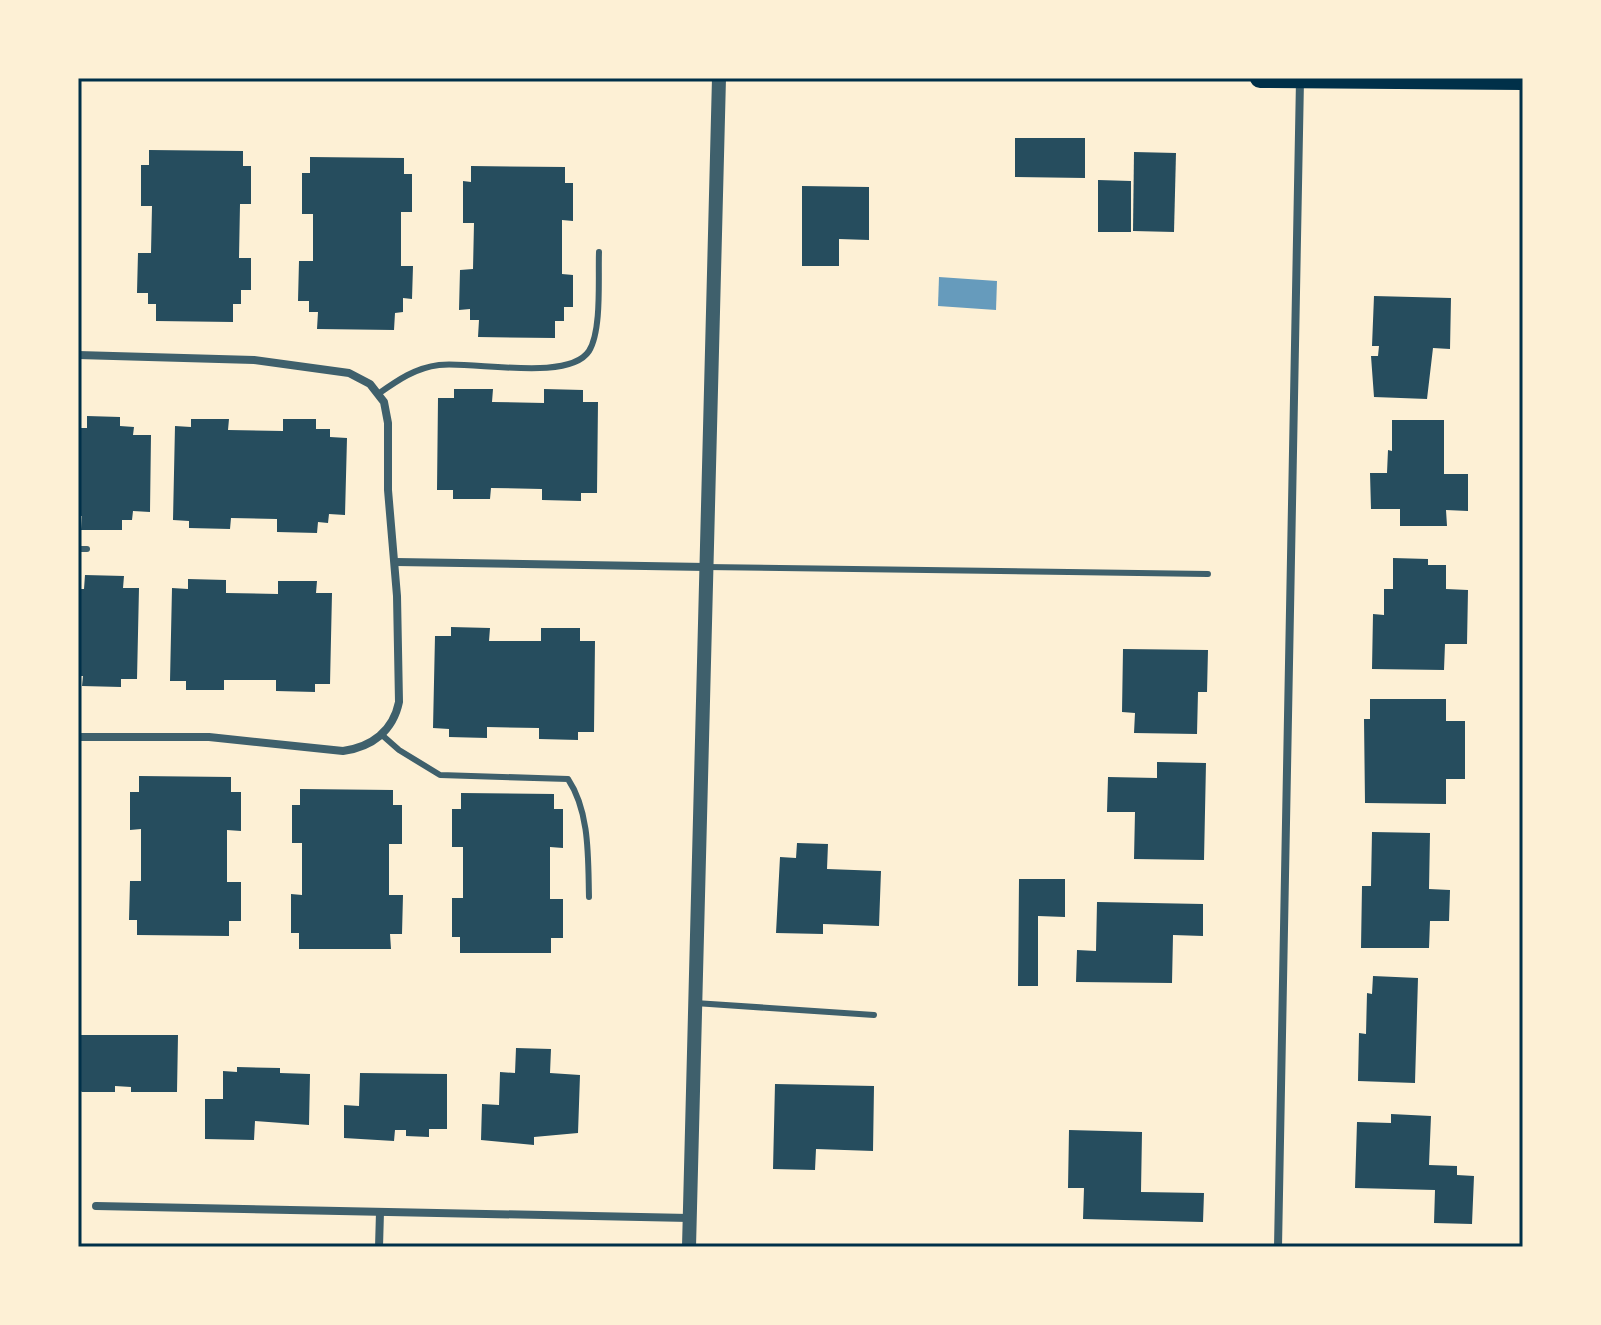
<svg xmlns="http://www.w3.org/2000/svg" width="1601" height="1325" viewBox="0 0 1601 1325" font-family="'Roboto Serif',serif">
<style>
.water{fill:#669bbc}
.building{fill:#264d5e}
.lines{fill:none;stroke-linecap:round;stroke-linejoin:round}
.service{stroke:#3f606c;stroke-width:6}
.minor{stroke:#3f606c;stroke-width:8}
.tertiary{stroke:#3f606c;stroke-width:14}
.primary{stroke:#003049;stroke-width:20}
.neatline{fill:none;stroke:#003049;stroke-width:3}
</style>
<rect width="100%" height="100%" fill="#fdf0d5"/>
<path class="water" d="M939,277L997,281L996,310L938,306Z"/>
<g class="building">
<path d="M1015,138H1085V178L1015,177Z"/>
<path d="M149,150L243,151V166H251V204H240L239,258H251V290H241V304H233V322L156,321V304H148V293H137L138,253H151L152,206H141V165H149Z"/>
<path d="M1134,152L1176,153L1174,232L1133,231Z"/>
<path d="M310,157L404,158V174H412V212H401V266H413L412,299L403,298V312L395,313L394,330L317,329L318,312H309V301H298L299,261H313V214H302V173H310Z"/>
<path d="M471,166L565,167V183H573V221L562,220V274L573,275V307H564V321H555V338L478,337L479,320H470V309L459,310L460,270L473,269L474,223H463V181L471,182Z"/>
<path d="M1098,180L1131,181V232H1098Z"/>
<path d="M802,186L869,187V240L839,239V266H802Z"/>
<path d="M1374,296L1451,298L1450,349L1433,348L1427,399L1374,397L1371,356H1378L1379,346H1372Z"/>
<path d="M454,389H493L492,402L544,403V389L583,390V402H598L597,493H581V501L542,500V489L491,488L490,499H453V490H437L438,398H454Z"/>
<path d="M87,416L120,417V426L134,427L133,435H151L150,512L133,511L132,520H122V530H81L82,516H78V428H87Z"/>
<path d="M191,419H229L228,430L283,431V419H316V429H330V437L347,438L345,515L329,514L328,523L318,522L317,533L277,532V519L231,518L230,529L189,528V521L173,520L175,426L191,427Z"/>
<path d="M1392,420H1444V474H1468V511L1446,510L1447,526H1400V509H1371L1370,473H1387L1388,450L1392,451Z"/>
<path d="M1393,558L1428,559V565H1446V589L1468,590L1467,644H1445L1444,670L1372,669L1373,614L1384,615V589H1393Z"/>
<path d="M85,575L124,576L123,588H139L137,679H121V687L82,686L83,676H78V589H84Z"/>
<path d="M188,579L226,580V593L278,594V581H317L316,593H332L330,684H315V692L276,691V680H224V690H186V681H170L172,588L188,589Z"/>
<path d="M451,627L490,628L489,641H541V628H580V641H595L594,732H578V740L539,739V728L487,727V738L449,737V729L433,728L435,636H451Z"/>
<path d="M1123,649L1208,650L1207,692H1198L1197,734L1134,733L1135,713L1122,712Z"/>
<path d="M1370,699H1446V721H1465V779H1446V804L1365,803L1364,719H1370Z"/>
<path d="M1157,762L1206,763L1204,860L1134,859L1135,812H1107L1108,777L1157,778Z"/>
<path d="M139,776L231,777V792H241V831L227,830V882H241V921H229V936L137,935V920H129L130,881H141V829L130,830V792H139Z"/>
<path d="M300,789L393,790V805H402V844H389V895H403L402,934H390L391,949H299V933H291V894L302,895V843H292V805H300Z"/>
<path d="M461,793L554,794V809H563V848L550,847V899H563V938H551V953H460V937H452V898H463V847H452V809H461Z"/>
<path d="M1372,832L1430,833L1429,889L1450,890L1449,921H1430L1429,948H1361L1362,886H1371Z"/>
<path d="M797,843L828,844L827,869L881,871L879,926L823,924V934L776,933L780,857L796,858Z"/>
<path d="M1019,879H1065V917L1038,916V986H1018Z"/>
<path d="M1097,902L1203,904V936L1173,935L1172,983L1076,982L1077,950L1096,951Z"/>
<path d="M1373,976L1418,978L1415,1083L1358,1081L1359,1033L1366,1034L1367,993L1372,994Z"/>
<path d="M78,1035H178L177,1092H131V1087L115,1086V1092H82L78,1089Z"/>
<path d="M516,1048L551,1049L550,1073L580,1075L578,1133L534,1137V1145L481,1140L482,1104L499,1105L500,1072L515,1073Z"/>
<path d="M237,1067L280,1068V1073L310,1074L309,1125L255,1121L254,1140L205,1139V1099H223V1071L237,1072Z"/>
<path d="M360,1073L447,1074V1129H429V1137L406,1136V1130H395L394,1141L344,1138V1105L359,1106Z"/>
<path d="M775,1084L874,1086L873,1151L816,1149L815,1170L773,1169Z"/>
<path d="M1391,1114L1431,1116L1429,1165L1457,1166V1175L1474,1176L1472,1224L1434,1223L1435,1190L1355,1188L1357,1122L1391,1123Z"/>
<path d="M1069,1130L1142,1132L1141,1192L1204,1193L1203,1222L1083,1219L1084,1188H1068Z"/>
</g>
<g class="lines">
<g class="service">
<path d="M378,394C398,380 415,368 439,365C474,361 569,382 589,351C602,330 598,278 599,252"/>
<path d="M78,549H87"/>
<path d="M706,567L1208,574"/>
<path d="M382,735L399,750L440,775L568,779C590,812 588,858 589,897"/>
<path d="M695,1003L874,1015"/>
</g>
<g class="minor">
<path d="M78,355L254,360L349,373L370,384L384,402L388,423V490L397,596L399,702C393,731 372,747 343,751L209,737H78"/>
<path d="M396,562L706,567"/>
<path d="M96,1206L689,1218"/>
<path d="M379,1247L380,1212"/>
<path d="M1278,1247L1300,80"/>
</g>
<path class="tertiary" d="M689,1247L719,78"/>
<path class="primary" d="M1260,78L1523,80"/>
</g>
<rect width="1601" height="1325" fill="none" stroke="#fdf0d5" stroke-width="160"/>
<rect x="80" y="80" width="1441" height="1165" class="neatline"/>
</svg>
